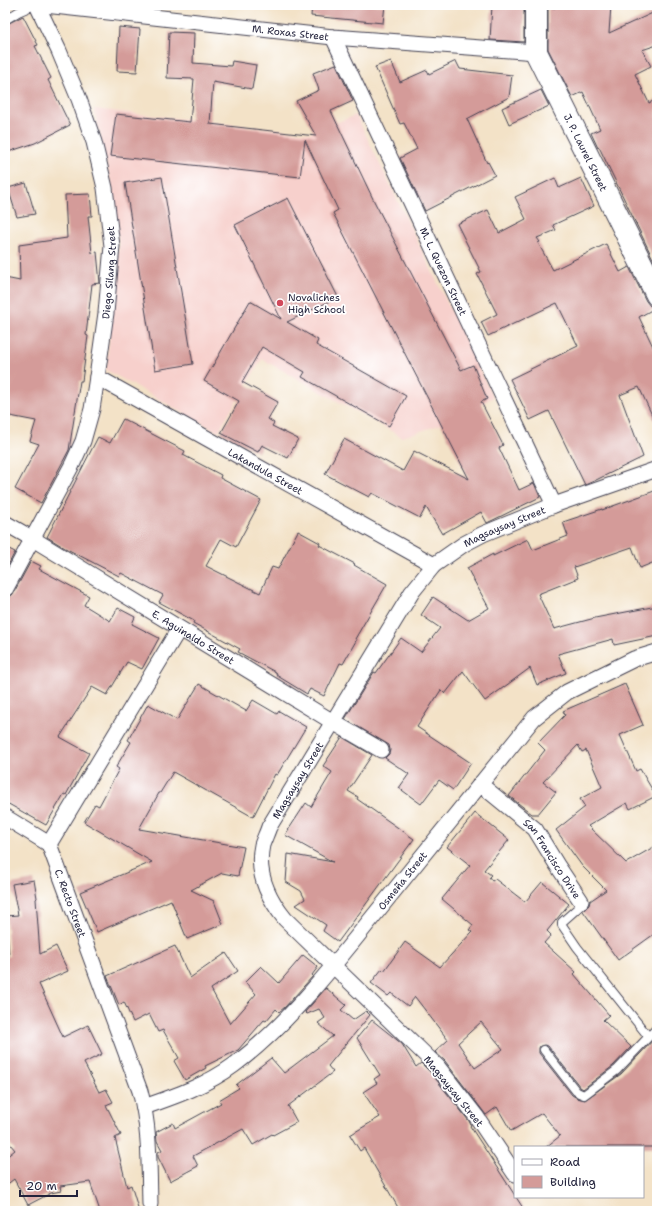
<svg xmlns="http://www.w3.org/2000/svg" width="662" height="1216" viewBox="0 0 662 1216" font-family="'Shantell Sans',sans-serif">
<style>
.built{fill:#f7d0cc}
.building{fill:#d49b99;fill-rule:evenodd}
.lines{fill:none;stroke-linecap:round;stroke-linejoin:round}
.lane-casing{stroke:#413f50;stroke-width:10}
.street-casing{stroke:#413f50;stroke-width:17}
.secondary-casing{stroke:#413f50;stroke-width:24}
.lane{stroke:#fff;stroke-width:8}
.street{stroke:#fff;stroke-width:15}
.secondary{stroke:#fff;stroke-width:22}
.poi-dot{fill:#d1495b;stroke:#fff;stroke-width:1.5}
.labels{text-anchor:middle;stroke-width:3.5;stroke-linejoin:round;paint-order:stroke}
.street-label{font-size:10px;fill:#22223b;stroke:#fff}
.poi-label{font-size:10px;fill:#22223b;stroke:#fff;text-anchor:start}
</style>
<rect width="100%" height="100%" fill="#fff"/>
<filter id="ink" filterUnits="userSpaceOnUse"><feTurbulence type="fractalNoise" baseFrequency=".025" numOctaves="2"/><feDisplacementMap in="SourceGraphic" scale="8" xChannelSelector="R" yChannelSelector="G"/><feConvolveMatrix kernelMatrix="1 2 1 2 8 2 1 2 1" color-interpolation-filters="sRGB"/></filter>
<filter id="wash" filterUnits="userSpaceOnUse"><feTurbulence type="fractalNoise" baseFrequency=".012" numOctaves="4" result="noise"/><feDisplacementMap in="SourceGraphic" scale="16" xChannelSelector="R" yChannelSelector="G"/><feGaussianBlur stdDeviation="0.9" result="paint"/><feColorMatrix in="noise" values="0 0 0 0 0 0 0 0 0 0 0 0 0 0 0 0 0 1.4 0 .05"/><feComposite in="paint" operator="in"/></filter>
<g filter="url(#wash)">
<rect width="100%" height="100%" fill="#f3e2c7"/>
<path class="built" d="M94,109L310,133L356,115L493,397L455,420L402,437L262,359L218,432L106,370L119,246L112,188Z"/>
<g id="blocks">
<g class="building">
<path d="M312,5H385L383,23L311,16Z"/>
<path d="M492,5H524V42L490,40Z"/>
<path d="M555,5H611L609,33L657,11V45L642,50L651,66L635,74L649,103L657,99V267L599,147L598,148L591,133L600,129L583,92L572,97L548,49V7L555,8Z"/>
<path d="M23,16L38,45L35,46L51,78L48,80L70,125L35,143L5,153V25Z"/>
<path d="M119,27L140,29L137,72L117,71Z"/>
<path d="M169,32L194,33L193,63L231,66L232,61L256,65L252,89L213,82L210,124L316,136L296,101L319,90L313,73L336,64L353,101L331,111L374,201L461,370L473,365L487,399L481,402L503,445L499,448L519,490L534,483L540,497L487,523L481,512L442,534L426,507L420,518L372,493L369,497L325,474L344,439L403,471L414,451L469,479L333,213L338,210L305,140L300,177L110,156L116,114L190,122L194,79L167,78Z"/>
<path d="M391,61L400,82L427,70L429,74L456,61L460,69L512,75L509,97L467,119L487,163L488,162L495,175L425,211L400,158L417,149L404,123L400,124L375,67Z"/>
<path d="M541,90L549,106L509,124L502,108Z"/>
<path d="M162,177L193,364L155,370L125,183Z"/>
<path d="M555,178L559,188L581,178L594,206L553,225L556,230L537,238L540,242L538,243L553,270L606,244L620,272L629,267L646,301L650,306L657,307L639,317L657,355V426L639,387L620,395L643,457L594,481L585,485L549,411L530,420L510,379L578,346L557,303L488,336L481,322L497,314L477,274L481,272L457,224L488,210L499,233L526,219L515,197Z"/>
<path d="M26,183L35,214L17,217L8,188Z"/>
<path d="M90,194L92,216H88L92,253L97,252L100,283L92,284L86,335L88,336L82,381H80L69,450L41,503L15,489L39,444L30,441L36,421L5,415V278L20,281L19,245L67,238L65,195Z"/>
<path d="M288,198L338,297L287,322L318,340L316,345L406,396L389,426L302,377L305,372L262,347L242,382L278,402L268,419L274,423L272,426L298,439L288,458L262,445L258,452L221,433L239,401L204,381L250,301L281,319L235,225Z"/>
<path d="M123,419L185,451L183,455L221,475L220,478L261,500L236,547L221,539L206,566L260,593L272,567L278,569L298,531L320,543L319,545L355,564L354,565L387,584L355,639H357L343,664L340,663L324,696L310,689L307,694L276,675L277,673L238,652L240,649L193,623L194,621L159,602L163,595L121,573L119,576L65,548L47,537L98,437L110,443Z"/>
<path d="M657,490V561L640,568L632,547L574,567L578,578L538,594L554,629L595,618L657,606V636L614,645L613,639L558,654L566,673L537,685L530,668L485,701L463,671L445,694L441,690L417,727L471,763L453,790L439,780L421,804L399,788L409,774L385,758L389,754L390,750L389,745L345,719L374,672L376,673L401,638L421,652L440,628L421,615L433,597L468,620L489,608L467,568L493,554V556L528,539L533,550L568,536L563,522L602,509V510Z"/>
<path d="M5,547L15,552L5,571Z"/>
<path d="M31,561L41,566L39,569L89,596L84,605L110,621L118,608L135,617L132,624L159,638L142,669L127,662L107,695L92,687L60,737L89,753L66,795L64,794L46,825L5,802V599L9,598L13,594Z"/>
<path d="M199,684L246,711L253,700L277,714L279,711L306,727L277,775L275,774L253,817L173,772L160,793H159L139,829L244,847L238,876L222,873L191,890L214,901L223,924L187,939L171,900L97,932L80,892L152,862L84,822L95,804L99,806L119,769L116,767L131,742L128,740L148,704L177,720Z"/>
<path d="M625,684L643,725L620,735L636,771L640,769L656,796L630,809L627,803L588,826L626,863L657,845V932L618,960L583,911L589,905L590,901L606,890L582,866L556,830L585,807L580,799L602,787L586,750L582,752L578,745L543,782L556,792L538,814H532L509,796L545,750L538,743L565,715L563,711Z"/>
<path d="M342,737L372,755L348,791L358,797L357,799L414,839L338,942L323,931L326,925L296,905L305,899L301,891L286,882L288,854L333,862L285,835L306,803L311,807L332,772L323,766Z"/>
<path d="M475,813L509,840L484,870L491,875L489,877L492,881L495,879L525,902L542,882L569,904L547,931L551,935L544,943L576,972L574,974L609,1015L603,1020L631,1047L613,1066L583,1089L580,1087L548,1046L544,1045L540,1046L539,1048V1053L572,1095L577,1098L585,1100L621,1074L657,1036V1147H546L560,1136L542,1113L511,1131L497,1107L486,1115L445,1061L435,1052L448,1040L415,997L408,1006L391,993L388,996L371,983L382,969L384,971L405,942L440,967L472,932L469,930L473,925L442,899L470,865L447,847ZM481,1022L503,1049L475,1068L458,1043Z"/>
<path d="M34,880L37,898L36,899L40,954L56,946L68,971L39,984L63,1037L88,1025L102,1054L84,1063L99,1092L106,1089L113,1102L106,1105L121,1135L115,1138L127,1187L131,1185L139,1211H100L90,1182L60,1186L61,1191L51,1193L28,1205L14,1179L5,1186V1158L15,1150L5,1138V958L9,956L6,916L18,915L12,884Z"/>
<path d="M175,946L190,978L226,953L238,971L211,989L230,1024L256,994L245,982L261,966L279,983L303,955L318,967L312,975L313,976L285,1007L279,1012L276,1009L266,1021L264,1020L238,1050L205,1066L206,1068L185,1080L174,1061L179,1058L163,1030L158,1032L149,1014L133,1022L124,1002L119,1005L107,976Z"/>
<path d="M326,988L346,1005L341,1010L353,1020L366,1011L370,1015L328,1066L333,1072L288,1106L297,1122L273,1135L272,1134L253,1145L243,1129L193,1156L198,1166L170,1181L158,1157V1152L162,1150L157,1141L156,1132L173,1123L175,1128L221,1103L219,1100L239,1088L236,1085L271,1058L284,1073L333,1036L318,1023L325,1018L319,1009L307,1014L305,1012Z"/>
<path d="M372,1020L402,1044L416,1067L421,1063L431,1073L469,1121L471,1125L470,1126L525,1211H400L364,1148L360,1151L350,1135L380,1117L363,1092L377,1083L374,1079L380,1075L357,1038Z"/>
</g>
</g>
</g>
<g filter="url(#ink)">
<use href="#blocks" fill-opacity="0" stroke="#413f50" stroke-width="1"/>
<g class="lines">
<g class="lane-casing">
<g id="lane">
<path d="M5,20L18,12L34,5"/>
<path d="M581,901L580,906L562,922V925L577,947L648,1036"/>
<path d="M544,1050L576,1091L579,1093L584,1095L617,1070L657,1028"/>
</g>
</g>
<g class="street-casing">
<g id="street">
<path id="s1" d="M45,5L333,37L536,52"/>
<path id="s2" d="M333,37L554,505"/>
<path id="s3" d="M97,377L434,565"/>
<path id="s4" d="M5,523L33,539L333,722L381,750"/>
<path id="s5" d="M5,590L72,465L83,441L92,409L97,377L106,313L112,246L105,188L94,142L79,99L59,51L37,5"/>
<path id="s6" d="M480,784L535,829L557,865L581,901"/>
<path d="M5,817L49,844"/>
<path id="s7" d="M49,844L140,1091C150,1128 149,1166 150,1204"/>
<path d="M49,844L179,629"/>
<path id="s8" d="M144,1107C176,1096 207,1085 234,1065C288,1025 334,965 376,913C428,848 481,783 534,718L567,692L634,659L657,652"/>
<path id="s9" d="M515,1174L476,1116L438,1067L285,919C268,898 256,872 262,845C264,839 267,833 269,827L412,592L434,565L464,544L483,534L554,505L657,469"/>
</g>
</g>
<g class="secondary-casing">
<g id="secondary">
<path id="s10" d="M536,5V52L657,295"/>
</g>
</g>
<use href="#lane" class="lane"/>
<use href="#street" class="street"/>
<use href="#secondary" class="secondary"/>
</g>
</g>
<circle class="poi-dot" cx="280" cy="303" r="4"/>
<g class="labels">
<g class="street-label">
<text dy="4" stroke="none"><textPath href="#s1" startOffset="247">M. Roxas Street</textPath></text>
<text dy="4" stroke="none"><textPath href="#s10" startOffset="159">J. P. Laurel Street</textPath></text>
<text dy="4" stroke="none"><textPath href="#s2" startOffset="259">M. L. Quezon Street</textPath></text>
<text dy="4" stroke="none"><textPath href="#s5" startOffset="339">Diego Silang Street</textPath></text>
<text dy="4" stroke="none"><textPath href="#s3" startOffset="193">Lakandula Street</textPath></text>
<text dy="4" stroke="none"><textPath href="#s9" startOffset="835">Magsaysay Street</textPath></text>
<text dy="4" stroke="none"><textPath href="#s4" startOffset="220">E. Aguinaldo Street</textPath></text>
<text dy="4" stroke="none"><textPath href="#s9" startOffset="499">Magsaysay Street</textPath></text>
<text dy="4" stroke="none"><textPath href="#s6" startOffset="105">San Francisco Drive</textPath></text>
<text dy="4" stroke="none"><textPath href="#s8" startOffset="350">Osmeña Street</textPath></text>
<text dy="4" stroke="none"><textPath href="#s7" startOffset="63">C. Recto Street</textPath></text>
<text transform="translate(454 1091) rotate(51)" y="4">Magsaysay Street</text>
</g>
<g class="poi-label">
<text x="288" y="301">Novaliches<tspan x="288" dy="12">High School</tspan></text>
</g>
</g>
<rect width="662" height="1216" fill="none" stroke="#fff" stroke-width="20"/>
<rect x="514" y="1146" width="130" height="52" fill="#ffffff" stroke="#a7a7b1"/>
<rect x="522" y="1159" width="20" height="6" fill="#ffffff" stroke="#a7a7b1"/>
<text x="550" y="1166" font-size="12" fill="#22223b">Road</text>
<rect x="522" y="1176" width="20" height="12" fill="#d49b99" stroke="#a7a7b1"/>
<text x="550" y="1186" font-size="12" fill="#22223b">Building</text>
<path d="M20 1190v6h57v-6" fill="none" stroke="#22223b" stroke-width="2"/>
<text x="26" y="1190" font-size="12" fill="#22223b" stroke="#ffffff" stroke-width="3" paint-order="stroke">20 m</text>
</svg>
